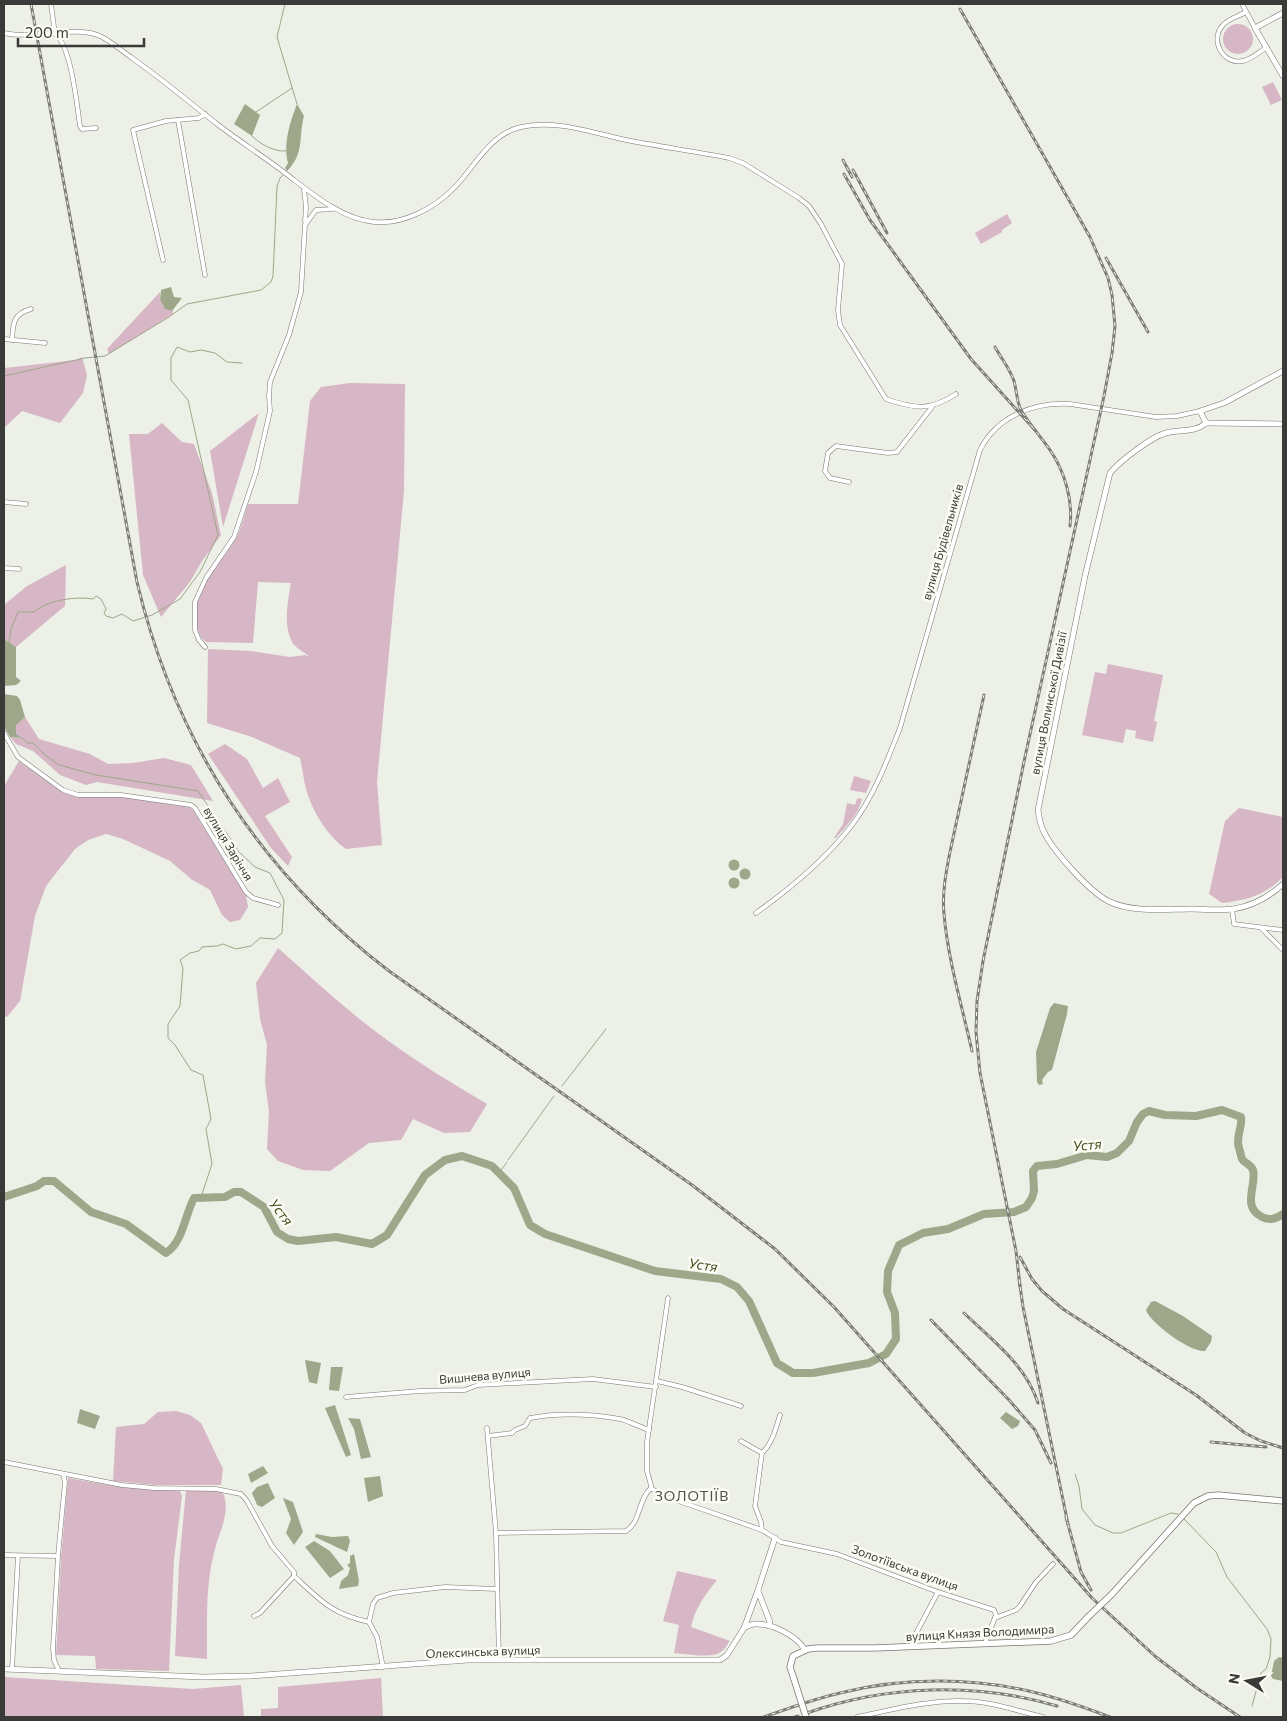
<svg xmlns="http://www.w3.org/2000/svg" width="1287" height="1721" viewBox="0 0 1287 1721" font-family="Commissioner,sans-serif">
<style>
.green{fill:#d7b6c5}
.water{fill:#9ea789}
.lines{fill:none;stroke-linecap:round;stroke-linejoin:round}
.stream{stroke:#9ea789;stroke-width:1}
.river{stroke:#9ea789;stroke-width:8}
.minor-casing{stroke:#757870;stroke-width:5}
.tertiary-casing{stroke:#757870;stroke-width:6}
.secondary-casing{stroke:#757870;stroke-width:7}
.minor{stroke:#fff;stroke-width:4}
.tertiary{stroke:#fff;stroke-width:5}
.secondary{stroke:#fff;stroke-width:5.5}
.rail-casing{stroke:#7c7e78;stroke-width:3}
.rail{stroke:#fbfdf4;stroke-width:1;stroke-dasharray:4;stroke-linecap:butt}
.secondary-bridge-casing{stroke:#757870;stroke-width:7;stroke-linecap:butt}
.secondary-bridge{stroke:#fff;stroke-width:5.5}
.labels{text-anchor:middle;stroke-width:5;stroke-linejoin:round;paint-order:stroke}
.street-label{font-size:12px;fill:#3a3b38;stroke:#fbfdf4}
.water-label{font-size:14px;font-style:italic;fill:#455120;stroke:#fbfdf4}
.neighbourhood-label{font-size:14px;letter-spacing:1px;fill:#4f514a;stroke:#fbfdf4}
</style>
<rect width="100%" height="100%" fill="#edf0e7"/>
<g class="green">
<circle cx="1238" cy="39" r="15"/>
<path d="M1273,82L1282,100L1271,105L1262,87Z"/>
<path d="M1007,214L1012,223L1002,230V232L981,244L975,233Z"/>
<path d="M160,292V300L165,309L173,311V314L109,354L107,349Z"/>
<path d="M82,357L87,375L83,393L60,423L22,411L4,428V368L76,360Z"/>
<path d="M350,383L405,384L404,491L377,782L382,845L346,849C329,837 316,817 309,798C304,785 303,771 300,758L252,737L207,723L208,649L251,651L290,657L305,655L310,657C305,653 298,649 294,645C282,628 288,601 291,583L258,582L253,643L206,642C189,628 196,595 208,578C216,565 227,554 235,540C241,530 244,516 248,504H298L310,401L321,387Z"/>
<path d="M259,413L223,527L210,451Z"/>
<path d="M162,423L182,442L194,444L212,493L221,535L202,561L190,582L161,617L143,575L129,434H148Z"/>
<path d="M66,565L65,606L16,647L4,639V605L27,586Z"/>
<path d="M1108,664L1163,675L1154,721L1157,722L1153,742L1135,738L1136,731L1126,729L1123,743L1082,735L1095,672L1106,674Z"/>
<path d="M25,717L39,739L90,754L108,764L133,763L164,758L191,765L213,801L97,782L86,785L60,775L33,751L16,744L10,737L21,738L16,734V724Z"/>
<path d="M225,744L247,759L263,788L278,778L290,802L265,816L292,857L288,866L271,848L208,754Z"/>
<path d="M19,761L62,792L78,797H122L189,807L193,810L246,896L248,907L240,920L230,922L222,915L210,890L191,879L170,861L123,839L106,834L88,840L75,849L46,886L35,916L20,1001L7,1017L4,1016V786Z"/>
<path d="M854,776L871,781L866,793L850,790Z"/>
<path d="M859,798L862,799C859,814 845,827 836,838H834L843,824L847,803L855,805L857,799Z"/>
<path d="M1239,808L1283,817V877C1264,896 1248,900 1222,903L1209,894L1225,821Z"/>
<path d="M278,948C313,979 348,1012 387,1040C419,1063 453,1084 487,1104L470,1132L444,1133L413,1119L401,1140L369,1143L330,1171L303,1170L278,1161L267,1149L269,1112L265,1082L267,1045L260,1019L256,983Z"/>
<path d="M176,1411L190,1415L201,1423L223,1469L221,1485H156L113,1481L116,1427L144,1424L158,1412Z"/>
<path d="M68,1478L120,1487L180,1491L182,1496L174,1560L169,1671L96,1669L95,1656L56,1655L61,1558Z"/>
<path d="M186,1490L219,1491L223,1493C230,1509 222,1527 217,1542C205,1579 207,1620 207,1659L175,1656L179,1565Z"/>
<path d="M677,1571L717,1580C705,1595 695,1608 691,1627L730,1641C727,1645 724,1651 719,1653C711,1658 684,1654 674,1653L679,1625L663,1621Z"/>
<path d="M4,1677L193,1689L241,1685L244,1717H4Z"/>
<path d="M381,1678L383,1717H261V1709L278,1708V1687Z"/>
</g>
<g class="water">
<path d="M245,104L260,115L252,136L234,124Z"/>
<path d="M297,104L304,116C298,138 305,153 287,171L285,168L288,163C283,144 290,122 297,104Z"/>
<path d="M171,287L174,297L182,298L172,311L165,309L160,300L161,290Z"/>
<path d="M4,639L16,647V677L21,681L16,685L4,686Z"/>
<path d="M4,694L17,696L20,700L25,717L16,725V734L22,738L10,737L4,727Z"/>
<circle cx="734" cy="865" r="5.5"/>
<circle cx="745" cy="874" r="5.5"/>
<circle cx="734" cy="883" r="5.5"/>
<path d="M1054,1003L1068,1006L1067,1014L1052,1070L1048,1072L1042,1080L1043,1084L1039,1085L1037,1082L1036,1052L1050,1008Z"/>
<path d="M1155,1301L1183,1316L1212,1336L1211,1342L1205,1351C1191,1353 1150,1323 1146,1310L1151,1302Z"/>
<path d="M305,1360L321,1363L317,1384L309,1382Z"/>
<path d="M331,1367H343L339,1391L329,1390Z"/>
<path d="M335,1405L351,1455L346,1457L325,1408Z"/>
<path d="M80,1409L100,1416L95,1429L77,1423Z"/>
<path d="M1006,1412L1020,1421L1018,1426L1012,1429L1000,1418Z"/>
<path d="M348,1418L360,1419L371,1457L361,1459L354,1429Z"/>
<path d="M263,1466L268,1473L251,1483L248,1474Z"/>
<path d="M380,1476L383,1496L368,1502L364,1478Z"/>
<path d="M268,1483L275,1498L262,1507L257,1505L252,1493L257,1487Z"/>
<path d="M283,1498L293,1502L303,1532L294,1545L286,1533L291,1519Z"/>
<path d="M316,1534L332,1537L348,1536L350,1541L347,1552L315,1537Z"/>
<path d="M314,1541L330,1551L344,1569L330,1578L305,1547Z"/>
<path d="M354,1554L359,1581L358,1586L339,1589L341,1581L348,1575L350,1568L347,1565L350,1563V1556Z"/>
<path d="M1279,1657L1283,1658V1681L1273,1679L1271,1676L1274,1661Z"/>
</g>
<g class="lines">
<g class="stream">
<path d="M285,4L277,37L297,104"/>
<path d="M256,112L292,88"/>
<path d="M252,136C260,144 274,152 286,151"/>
<path d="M4,376L85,358L105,356L169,317L187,304L261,290L271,282L273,276L277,186L280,178L287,171"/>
<path d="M9,643L11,629L18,612H34C47,600 76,596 93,599L96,596L101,599L106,609L104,613L106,616L113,618L122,614L133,621L152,615L180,599L200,572L218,535L188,400L171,380V358L177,347L190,352L201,350L215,353L227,362L242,363"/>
<path d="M22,738L27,743H33L45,755L59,765L96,775L198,791L230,838L238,851L255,867L270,873L284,900L282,933L275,939L260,938L251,946L236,949L223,944L217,946L202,947L199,951L190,953L180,960L183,968L180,1006L168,1024V1038L175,1045L191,1070L203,1075L211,1119L206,1129L212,1164L201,1197"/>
<path d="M562,1086L606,1029"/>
<path d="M508,1160L554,1096"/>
<path d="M499,1173L507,1162"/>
<path d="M1075,1474L1079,1486L1082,1509L1095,1525L1113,1533H1121L1171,1513L1178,1514"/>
<path d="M1184,1519L1216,1552L1227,1577L1267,1629L1271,1639L1270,1657L1266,1669L1261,1673L1252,1706"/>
</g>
<path class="river" d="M4,1197L37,1186L44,1181H54L91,1212L126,1224L166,1253C183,1242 185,1215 194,1198L225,1197L234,1192H241L264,1207L277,1232L288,1239L298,1241L336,1237L372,1244L387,1235L425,1175L445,1160L462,1156L492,1166L514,1188L530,1225L545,1234L655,1271L721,1279L737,1287L749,1301L777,1363L793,1373H813L869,1363L886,1354L896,1339L895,1313L887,1292L888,1271L899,1245L923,1233L948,1229L984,1214L1014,1212L1026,1207L1032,1198L1034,1191L1033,1171L1037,1166L1057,1164L1087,1155L1107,1157L1117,1153L1129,1141L1137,1122L1143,1114L1149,1111L1165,1115L1196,1116L1222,1110L1241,1117C1243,1128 1235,1136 1239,1148C1240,1151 1241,1156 1242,1159C1245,1164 1251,1164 1253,1170C1257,1186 1241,1206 1262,1217C1270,1221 1275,1219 1283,1214"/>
<g class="minor-casing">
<g id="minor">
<path d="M51,4L55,34C71,45 77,105 80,126L82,129L96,128"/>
<path d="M1242,4L1255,28"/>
<path d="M1246,12C1239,16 1228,19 1223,25C1209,40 1223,65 1243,61C1252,59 1259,52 1267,47"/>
<path d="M4,33C33,40 78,24 102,37C113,43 122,51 132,58C162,79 189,102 217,124C239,141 263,156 285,173C310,192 341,219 374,222C403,225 435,208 455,187C475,166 491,133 521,127C558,119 596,134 631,141C664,147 697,152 729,158L743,163L799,198L809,206L821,224L842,264L838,310L840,325L886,399C915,409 930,411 956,394"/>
<path d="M178,120L205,275"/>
<path d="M304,190L306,207L305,222"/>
<path d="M163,260L133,130L166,121L199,118L205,114"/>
<path d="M4,339L45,343"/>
<path d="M12,340C13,323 13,314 31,309"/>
<path d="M849,482L830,478L825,471L828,453L836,446L888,453L897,452L932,407"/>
<path d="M4,502L26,504"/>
<path d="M4,568L19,569"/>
<path d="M205,647L199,640L195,630V602L206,578L234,537L256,472L270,411L269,396L270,382L289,335L301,292L305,225L316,210L333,209"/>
<path d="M4,733L18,757L63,790L78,795H121L191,805L195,808L246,892L253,898L278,905"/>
<path d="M1232,909L1234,924L1283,930"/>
<path d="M756,913C791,888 826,859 852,825C874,796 887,761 900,728L980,450C997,416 1034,402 1070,404L1156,417L1177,416L1200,411"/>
<path d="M1261,928L1283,950"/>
<path d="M668,1298L647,1442V1471L652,1489L664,1496L762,1530L781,1542L837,1554L938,1592L994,1610L996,1615L985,1643"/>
<path d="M657,1381L682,1387L741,1406"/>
<path d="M346,1397L420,1391L465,1390L478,1385L593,1379L656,1387"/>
<path d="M487,1428L496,1533L499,1659"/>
<path d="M488,1436L512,1433L515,1430L525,1426L530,1418C558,1413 591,1414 620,1419C629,1421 640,1427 649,1430"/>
<path d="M741,1441L762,1453"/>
<path d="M4,1462L122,1485L154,1488L216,1489L241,1494L247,1501L272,1546L294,1572V1576C321,1601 332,1614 369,1622"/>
<path d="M762,1530L761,1522L755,1506L762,1453C772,1444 776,1428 780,1415"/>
<path d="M496,1533L626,1531C641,1522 638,1499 651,1488"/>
<path d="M4,1555L58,1556"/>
<path d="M254,1616L260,1613L294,1576"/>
<path d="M995,1618L1016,1610L1020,1606L1036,1582L1053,1564"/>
<path d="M912,1646V1641L938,1592"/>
<path d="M383,1667L377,1637L369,1622L373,1604L377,1598L393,1593L445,1587L497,1589"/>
<path d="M12,1669L18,1556"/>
<path d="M59,1671L54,1660L53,1648L58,1556L65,1482L63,1474"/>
<path d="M857,1717C891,1710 928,1700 963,1701C990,1701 1017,1711 1043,1717"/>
</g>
</g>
<g class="tertiary-casing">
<g id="tertiary">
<path d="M1283,13L1255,28L1283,76"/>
<path d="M1206,423C1195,433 1180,429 1166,433C1151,437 1120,461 1110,473L1085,576L1038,810C1039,817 1040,825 1044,832C1053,851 1089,891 1108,901C1132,913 1165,909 1191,909C1204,909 1219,911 1233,909C1252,906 1269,897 1283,884"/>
<path d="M1206,423L1200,411L1224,403L1283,371"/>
<path d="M1206,423L1283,424"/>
<path d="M758,1591L770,1622L769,1626"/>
<path d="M744,1628L758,1590L775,1538"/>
<path d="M4,1669L203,1677L251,1676L468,1660H720L727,1655L744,1628C748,1626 751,1624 755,1624C772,1623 797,1636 805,1650"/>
</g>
</g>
<g class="secondary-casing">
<g id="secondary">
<path d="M1112,1594L1194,1503L1208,1496L1218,1495L1283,1501"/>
<path d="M794,1679L790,1667L793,1656L808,1649L817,1648H874L1051,1641L1071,1635L1088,1617"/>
</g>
</g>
<use href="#minor" class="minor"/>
<use href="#tertiary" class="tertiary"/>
<use href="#secondary" class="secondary"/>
<g class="rail-casing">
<g id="rail">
<path d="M31,4L137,582C175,742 259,871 389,971L692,1185L775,1249L834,1307L1092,1598L1156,1657L1198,1689L1240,1717"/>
<path d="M960,9L1090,237L1108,278L1112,295L1115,326L1112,353L1104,396L1025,757L983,961L977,1001L976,1032L980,1073L1016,1251L1020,1286"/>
<path d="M843,160L852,177"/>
<path d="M853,170L887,233"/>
<path d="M844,174L870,220L971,359L1035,430"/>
<path d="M1106,258L1148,332"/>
<path d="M995,347C1001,358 1010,369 1014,381C1017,391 1016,400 1021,410C1029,424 1041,437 1050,450C1065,472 1073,500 1070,526"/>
<path d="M972,1051C962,1006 948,960 944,914C942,893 946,872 950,852L984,695"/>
<path d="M1020,1257L1032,1279L1042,1291L1063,1309L1196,1395L1245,1433L1261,1441L1283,1448"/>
<path d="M1019,1279L1023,1307L1068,1524"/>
<path d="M964,1313C992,1340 1026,1365 1038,1403"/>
<path d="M931,1320L1009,1400L1035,1430L1051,1463"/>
<path d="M1211,1442L1266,1447"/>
<path d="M1066,1517L1081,1572L1091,1590"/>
<path d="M807,1713C886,1685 976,1682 1057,1706"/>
<path d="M764,1717C789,1708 814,1699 840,1693C903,1677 974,1677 1037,1693C1062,1699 1086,1708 1110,1717"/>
<path d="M795,1717L798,1716"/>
</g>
</g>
<use href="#rail" class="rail"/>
<g class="secondary-bridge-casing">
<g id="secondary-bridge">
<path d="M1088,1617L1112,1594"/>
<path d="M794,1679L806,1717"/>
</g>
</g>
<use href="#secondary-bridge" class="secondary-bridge"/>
</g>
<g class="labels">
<g class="street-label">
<text transform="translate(943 542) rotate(-74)" y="4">вулиця Будівельників</text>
<text transform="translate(1049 703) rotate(-79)" y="4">вулиця Волинської Дивізії</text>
<text transform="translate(228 844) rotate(59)" y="4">вулиця Заріччя</text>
<text transform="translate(485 1376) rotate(-5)" y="4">Вишнева вулиця</text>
<text transform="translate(905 1568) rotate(20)" y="4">Золотіївська вулиця</text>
<text transform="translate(980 1633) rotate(-3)" y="4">вулиця Князя Володимира</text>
<text transform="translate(483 1652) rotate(-2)" y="4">Олексинська вулиця</text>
</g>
<g class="water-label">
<text transform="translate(1087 1145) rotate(-5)" y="5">Устя</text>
<text transform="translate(281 1212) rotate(52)" y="5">Устя</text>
<text transform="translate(703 1265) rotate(8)" y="5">Устя</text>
</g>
<g class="neighbourhood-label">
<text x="692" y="1501">ЗОЛОТІЇВ</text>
</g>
</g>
<rect width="1287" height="1721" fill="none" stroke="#3a3b38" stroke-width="10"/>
<g transform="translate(1247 1681) rotate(280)" stroke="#fbfdf4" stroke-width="4" paint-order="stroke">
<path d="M0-4L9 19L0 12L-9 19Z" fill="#3a3b38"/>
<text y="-8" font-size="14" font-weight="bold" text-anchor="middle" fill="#3a3b38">N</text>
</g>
<path d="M18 38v8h126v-8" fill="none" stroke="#3a3b38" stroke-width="2.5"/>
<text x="25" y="38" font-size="15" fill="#3a3b38" stroke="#fbfdf4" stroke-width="4" paint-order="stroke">200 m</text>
</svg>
